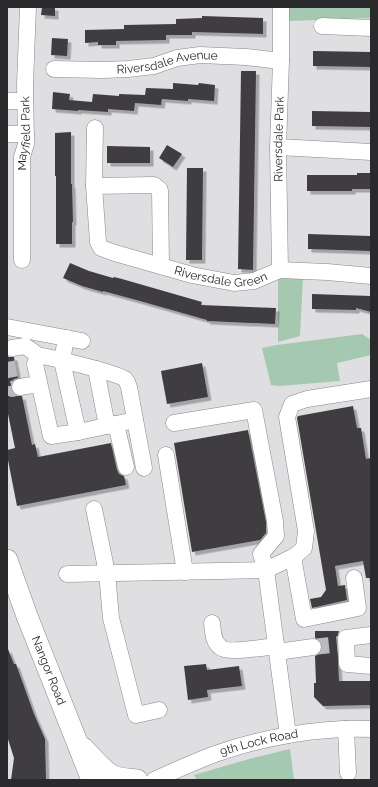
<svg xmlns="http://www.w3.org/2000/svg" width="378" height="787" viewBox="0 0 378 787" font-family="Raleway,sans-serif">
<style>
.green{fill:#a4c8b0}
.building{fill:#403e40;filter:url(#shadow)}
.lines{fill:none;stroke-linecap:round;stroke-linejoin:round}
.minor-tunnel{stroke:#bbbabd;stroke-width:16;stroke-dasharray:16 8;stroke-linecap:butt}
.minor-casing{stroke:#88878b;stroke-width:17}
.major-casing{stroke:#88878b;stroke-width:22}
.minor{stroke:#fff;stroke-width:16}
.major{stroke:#fff;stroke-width:21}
.labels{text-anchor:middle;stroke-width:4;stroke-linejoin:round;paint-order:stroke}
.street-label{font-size:12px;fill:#2a292b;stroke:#dfdee1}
</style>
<defs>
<filter id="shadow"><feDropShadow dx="3.5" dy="3.5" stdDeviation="0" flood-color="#0004"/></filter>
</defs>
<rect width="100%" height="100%" fill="#dfdee1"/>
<g class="green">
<path d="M289,7H371V18L289,21Z"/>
<path d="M278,276L303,277L300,336L278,342Z"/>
<path d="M362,334L371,340V355L337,363L340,381L279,386L271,385L262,348L277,345Z"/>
<path d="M290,749L294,780H197L194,775L249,759Z"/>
</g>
<g class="building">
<path d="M42,7H55V16L41,15Z"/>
<path d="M202,16L263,18V34L192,32V35H166V40L116,41V45H98V42L85,43V30L124,29V25L176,24V19L202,18Z"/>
<path d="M52,38L68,39L67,56L51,55Z"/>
<path d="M313,51L371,52V67L313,66Z"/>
<path d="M241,71H256L253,270L238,269Z"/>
<path d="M173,83L198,85L199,83L215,85L214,101L188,99V101L162,99L161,105L135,103L134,111L108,109V112L78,110V111L52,109L53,92L70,94L69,100L92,102L93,94L119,96V94L145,95L146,88L173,89Z"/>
<path d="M312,111L371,112V127L312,126Z"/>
<path d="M71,132V184H72L73,222H72V244H56V176H55V133Z"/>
<path d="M167,145L182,154L173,167L159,158Z"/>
<path d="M107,146L150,147V163H107Z"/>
<path d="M187,168H203L202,260H186Z"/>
<path d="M357,173H371V189H352V191H307V175H357Z"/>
<path d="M308,234L370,236V251L308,249Z"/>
<path d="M70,263L89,271L113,278L114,277L122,279L202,302L201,305L276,308L275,324L207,321V320L140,301L103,291V292L82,286L63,278Z"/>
<path d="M312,294L371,296V312L356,308V310L312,309Z"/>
<path d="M7,356L9,357H14L18,378L14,379L11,383V389L12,393L16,396H22L32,445L35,444L38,457L111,443L117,470L119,474L124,476L126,485L17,506L7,455V450L15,448L7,409Z"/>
<path d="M202,363L208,397L167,404L161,371Z"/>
<path d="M353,406L357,428H361L366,459L371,458V578H366L363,561L335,566L338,586L345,585L347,600L312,608L310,599L321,597L326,590L297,418L298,416Z"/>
<path d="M248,430L266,522V533L260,540L192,552L174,443Z"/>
<path d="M315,631H339L337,638L339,681H371V705L323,706L314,697V683H316L315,656L319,654L322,651V646L320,641L315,638Z"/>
<path d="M7,649H8L14,664H16L34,714L45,739L46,780H11L14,758L7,736Z"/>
<path d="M206,664L207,670L239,666L242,686L207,690L208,697L188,700L184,666Z"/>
</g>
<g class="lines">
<g class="minor-tunnel">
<path d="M7,362L12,389L20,387"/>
<path d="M313,647L341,644"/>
</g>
<g class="minor-casing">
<g id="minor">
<path d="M322,26L371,28"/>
<path id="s1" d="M54,69L103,70L128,69L154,66L177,58L200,55L246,57L281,61"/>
<path d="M7,101H25"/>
<path id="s2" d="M95,128L94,186L98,242L101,248L115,253L192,275L234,283L254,281L280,270L327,272L371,276"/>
<path d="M7,134H26"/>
<path d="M278,147L371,152"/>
<path d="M94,186L154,185L160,190L161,265"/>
<path id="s3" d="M22,260V157L26,144L25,84L28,7"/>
<path id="s4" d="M280,270L278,147L281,61V7"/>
<path d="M7,327L82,341"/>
<path d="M66,338L62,361L78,432L51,436L35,364L38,356C41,356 44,356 47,357C57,359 121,374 125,379C127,381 128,385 129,387L144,468"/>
<path d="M12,348L25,346L35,353L38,356"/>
<path d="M96,369L107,426"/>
<path d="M20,387L39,384"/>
<path d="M174,423L254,410L275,521L276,536L261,554L266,570L288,735"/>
<path d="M116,424L126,467"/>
<path d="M78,432L135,420"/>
<path d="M166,455L185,572"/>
<path d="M94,509L107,573L111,618L136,715L159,710"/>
<path d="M293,557L304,619L358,608L354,578"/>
<path d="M67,574L266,570L295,556L304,548L306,531L287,417L292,404L307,399L371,389"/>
<path d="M212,623C213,632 213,641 220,647C227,654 265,647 277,646"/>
<path d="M371,635L346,638L347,664L371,666"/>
<path d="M277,652L313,647"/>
<path d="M346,729L348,773"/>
<path id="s5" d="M154,780C174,771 194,762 215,754C264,737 320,727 371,729"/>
</g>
</g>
<g class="major-casing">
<g id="major">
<path id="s6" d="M7,560L27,616L92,780"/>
<path d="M83,748C91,756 103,771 113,776C120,779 129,779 137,780"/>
</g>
</g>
<use href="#minor" class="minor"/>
<use href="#major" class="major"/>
</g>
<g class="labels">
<g class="street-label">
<text dy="4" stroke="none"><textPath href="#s1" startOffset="114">Riversdale Avenue</textPath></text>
<text dy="4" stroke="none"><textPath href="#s3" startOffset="127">Mayfield Park</textPath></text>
<text dy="4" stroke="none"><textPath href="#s4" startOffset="131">Riversdale Park</textPath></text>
<text dy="4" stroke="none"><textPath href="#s2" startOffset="245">Riversdale Green</textPath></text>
<text dy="4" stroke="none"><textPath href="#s6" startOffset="118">Nangor Road</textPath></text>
<text dy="4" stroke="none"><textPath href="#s5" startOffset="112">9th Lock Road</textPath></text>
</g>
</g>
<rect width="378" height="787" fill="none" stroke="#2a292b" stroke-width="16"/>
</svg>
